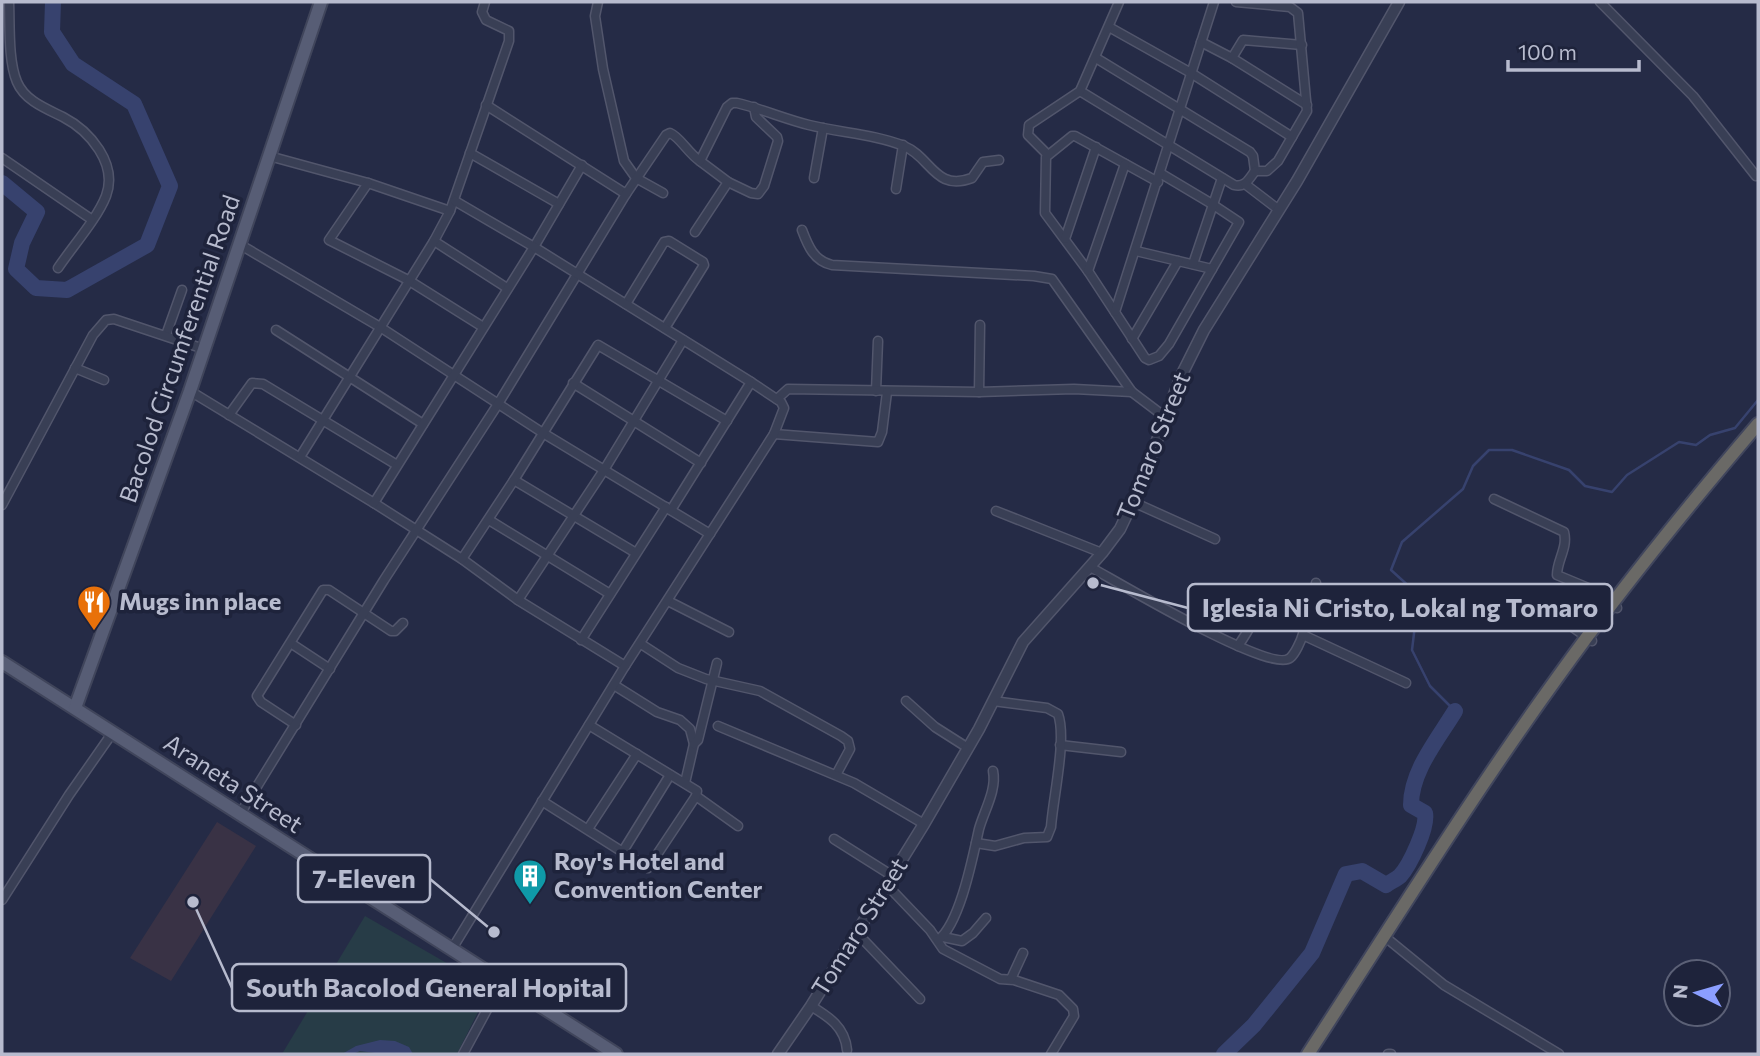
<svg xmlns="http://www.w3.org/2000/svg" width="1760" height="1056" viewBox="0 0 1760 1056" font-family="Commissioner,sans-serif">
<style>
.medical{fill:#393245}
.green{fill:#273c47}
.water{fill:#37426e}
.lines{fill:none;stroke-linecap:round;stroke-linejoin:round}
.stream{stroke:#37426e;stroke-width:2.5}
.river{stroke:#37426e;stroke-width:16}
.minor-casing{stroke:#52566c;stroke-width:11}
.tertiary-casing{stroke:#52566c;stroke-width:13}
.primary-casing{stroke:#40455b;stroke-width:16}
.trunk-casing{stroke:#41465d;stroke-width:16}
.minor{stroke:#393f55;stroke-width:8}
.tertiary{stroke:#393f55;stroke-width:10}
.primary{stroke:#575d75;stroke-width:12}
.trunk{stroke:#6a6966;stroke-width:12}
.labels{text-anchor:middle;stroke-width:7;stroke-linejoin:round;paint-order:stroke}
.street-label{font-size:24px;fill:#b7bbce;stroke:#1e233b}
.poi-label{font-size:24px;font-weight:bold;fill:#b7bbce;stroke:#1e233b;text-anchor:start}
.leader{fill:none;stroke:#b7bbce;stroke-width:2.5}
.callout-dot{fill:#b7bbce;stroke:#1e233b;stroke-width:2.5}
.callout{fill:#1e233b;stroke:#b7bbce;stroke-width:2.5}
.callout-label{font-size:26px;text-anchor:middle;font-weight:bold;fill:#b7bbce}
</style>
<rect width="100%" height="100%" fill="#252b46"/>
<path class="medical" d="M217,822L256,846L171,981L130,958Z"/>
<path class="green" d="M365,916L490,988L457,1054H282Z"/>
<path class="water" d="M380,1040L395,1041L409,1047L413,1054H382L360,1051L353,1054H342L356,1046Z"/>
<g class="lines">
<path class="stream" d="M1455,711L1430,686L1412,650L1416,617L1410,606L1412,589L1391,570L1402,542L1463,489L1473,466L1489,450H1512L1569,470L1585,486L1612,492L1627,475L1679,442L1696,445L1710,435L1735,428L1758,400"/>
<g class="river">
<path d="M2,183L37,212L22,243L16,269L36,288L67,290L147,245L170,186L134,104L73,64L52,32L53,2"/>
<path d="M1224,1054L1254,1025L1312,953L1346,874L1362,871L1386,885C1390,882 1397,879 1400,876C1410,865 1428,827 1425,813L1411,805C1411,771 1438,739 1455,711"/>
</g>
<g class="minor-casing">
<g id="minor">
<path d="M9,2C10,25 8,61 17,82C25,101 47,109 63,117C90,131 118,164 106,196C97,219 72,247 58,268"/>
<path d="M598,2L595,16L603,69L624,161L636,178L663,193"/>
<path d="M1600,2L1693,96L1756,176"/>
<path d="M1109,27L1191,73L1292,137"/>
<path d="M1201,42L1232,58"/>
<path d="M1302,45L1243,40L1232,58L1307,105"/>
<path d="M1096,58L1250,152L1253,156L1255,171H1267L1278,161L1307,111L1298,13L1290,7L1236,2"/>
<path d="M1080,91L1234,185C1245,188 1249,179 1255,171"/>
<path d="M486,105L626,194"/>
<path d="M470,153L559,204"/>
<path d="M1047,154L1028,135L1029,125L1080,91L1119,2"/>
<path d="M269,156L368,183L450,211"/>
<path d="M2,158L91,219"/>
<path d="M814,178L823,128"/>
<path d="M728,182L751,193L758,194L764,186L778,141L777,137L756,117L754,107"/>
<path d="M1158,182L1075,136H1072L1046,157L1045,213L1088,271L1145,358L1149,360L1159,356L1169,344L1239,222L1212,204L1160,173"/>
<path d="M368,183L329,240L408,280L483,327"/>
<path d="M1245,184L1279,210"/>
<path d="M896,189L903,145"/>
<path d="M802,230C808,246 814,261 832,265L1034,276L1052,279L1132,392L1165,417"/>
<path d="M695,232L728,182L700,161"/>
<path d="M1065,239L1096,147"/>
<path d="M434,241L507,288"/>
<path d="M239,244L380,327L543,433L710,534"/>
<path d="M1136,251L1212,269"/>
<path d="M1193,264L1222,178"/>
<path d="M1088,271L1125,164"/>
<path d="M626,304L664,242L669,241L703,262L704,265L665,328"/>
<path d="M1115,312L1214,2"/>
<path d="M276,330L423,424"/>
<path d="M166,335L182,290"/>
<path d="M1132,339L1178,261"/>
<path d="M75,368L104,380"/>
<path d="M573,383L701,463"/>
<path d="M190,391L374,503L462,559L518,600L625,666"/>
<path d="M876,391L878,341"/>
<path d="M979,392L980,325"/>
<path d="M777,399L788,389L979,392L1074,389L1132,392"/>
<path d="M229,415L252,383L263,384L397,465"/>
<path d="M774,434L878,442L882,432L887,392"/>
<path d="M300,457L434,241L450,211L509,41V31L486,20L482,12L485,2"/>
<path d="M514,480L636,553"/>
<path d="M1494,499L1564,532C1568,548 1557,560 1557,575L1593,590L1617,608"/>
<path d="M1133,502L1215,539"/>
<path d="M374,503L534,247L582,165"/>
<path d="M2,505L93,335L106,320L114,319L204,349"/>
<path d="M671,510L751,382"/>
<path d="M996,511L1102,553"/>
<path d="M489,520L610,594"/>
<path d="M462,559L514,480L598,345L727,421"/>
<path d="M1090,567C1116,581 1270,674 1290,658C1295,654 1301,641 1303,634C1304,629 1302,624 1304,618C1309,605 1315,597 1316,583"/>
<path d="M518,600L604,470L683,340"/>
<path d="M668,601L729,632"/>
<path d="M1538,612L1571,626L1592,641"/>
<path d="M1303,635L1406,683"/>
<path d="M581,640L666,507"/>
<path d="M292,644L330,669"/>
<path d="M641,644L678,668L706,679L760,691L841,736L848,741L850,749L836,775"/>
<path d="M1238,646C1249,630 1256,619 1256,599"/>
<path d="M614,685L657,712L680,720L690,729L694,744L685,783"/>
<path d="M906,701L935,727L968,748"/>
<path d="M296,725L261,702L257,696L323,590H329L391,631H395L403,623"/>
<path d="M718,726L854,783L924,824"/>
<path d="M694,744L698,740L717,663"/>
<path d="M1060,745L1121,752"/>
<path d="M696,796L738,826"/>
<path d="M542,801L648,868L696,796L697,791L589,725"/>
<path d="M240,814L384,580L498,404L626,194L666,135L670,133C680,137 688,153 700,161L727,107L732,103H737C762,109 785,119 809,125C841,133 874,134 904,146C931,157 935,192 972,178L983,162L999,160"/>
<path d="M588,829L637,754"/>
<path d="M834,839L891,875"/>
<path d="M976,843L995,846L1024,838L1047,837L1051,827C1053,798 1067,739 1058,714L1047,708L993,701"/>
<path d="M623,851L670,775"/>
<path d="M886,884L930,930L943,949L1000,979L1014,980L1059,995L1073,1009L1074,1016L1051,1054"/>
<path d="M2,900L69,795L113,732"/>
<path d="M856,932L920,999"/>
<path d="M1384,936L1444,985L1559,1054"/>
<path d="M943,937L962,941L973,933L986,918"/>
<path d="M938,940C960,924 973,856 979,829C984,811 997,790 993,771"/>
<path d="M452,949L625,666L774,434L784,408L781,402L751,382L534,247L455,201"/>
<path d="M1011,979L1023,953"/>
<path d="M811,1006C829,1017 845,1027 847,1050"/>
<path d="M463,1054L502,982"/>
<path d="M1388,1054H1391"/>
</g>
</g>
<g class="tertiary-casing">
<path id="tertiary" d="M778,1054L811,1006L924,824L979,729L1023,642L1102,553L1120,529L1138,491L1181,376L1204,330L1297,181L1399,2"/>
</g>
<g class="primary-casing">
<g id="primary">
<path d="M2,662L616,1054"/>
<path d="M75,708L190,391L321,2"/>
</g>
</g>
<g class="trunk-casing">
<path id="trunk" d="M1308,1054C1390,928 1469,800 1557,678C1620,590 1688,506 1758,424"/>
</g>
<use href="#minor" class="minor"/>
<use href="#tertiary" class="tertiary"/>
<use href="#primary" class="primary"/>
<use href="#trunk" class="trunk"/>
</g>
<defs>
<g id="restaurant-pin" transform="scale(1.75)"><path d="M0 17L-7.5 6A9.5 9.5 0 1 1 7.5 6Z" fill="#e8710a" stroke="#1e233b"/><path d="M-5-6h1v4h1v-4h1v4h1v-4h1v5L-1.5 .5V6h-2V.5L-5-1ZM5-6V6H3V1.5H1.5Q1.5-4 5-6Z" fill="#fff"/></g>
<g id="building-pin" transform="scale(1.75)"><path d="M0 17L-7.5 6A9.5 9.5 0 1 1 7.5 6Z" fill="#0f9aa8" stroke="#1e233b"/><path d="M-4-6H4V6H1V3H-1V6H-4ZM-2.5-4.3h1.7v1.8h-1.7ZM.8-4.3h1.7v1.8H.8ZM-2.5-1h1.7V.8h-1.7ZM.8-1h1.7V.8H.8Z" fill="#fff"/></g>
</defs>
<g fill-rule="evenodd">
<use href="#restaurant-pin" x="94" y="602"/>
<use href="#building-pin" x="530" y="876"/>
</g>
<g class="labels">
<g class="street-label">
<text transform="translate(180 349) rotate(-71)" y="8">Bacolod Circumferential Road</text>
<text transform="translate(1154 446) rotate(-68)" y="8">Tomaro Street</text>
<text transform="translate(233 784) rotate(33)" y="8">Araneta Street</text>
<text transform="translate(860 927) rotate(-58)" y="8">Tomaro Street</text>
</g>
<g class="poi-label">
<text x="119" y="610">Mugs inn place</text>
<text x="554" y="870">Roy's Hotel and<tspan x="554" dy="28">Convention Center</tspan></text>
</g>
</g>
<path class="leader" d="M1093 583L1188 608M494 932L430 879M193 902L232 988"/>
<g class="callout-dot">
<circle cx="1093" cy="583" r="7"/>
<circle cx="494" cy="932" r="7"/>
<circle cx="193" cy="902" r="7"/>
</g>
<g class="callout">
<rect x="1188" y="584" width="424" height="47" rx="7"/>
<rect x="298" y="855" width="132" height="47" rx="7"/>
<rect x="232" y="964" width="394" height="47" rx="7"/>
</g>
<g class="callout-label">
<text x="1400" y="617">Iglesia Ni Cristo, Lokal ng Tomaro</text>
<text x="364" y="888">7-Eleven</text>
<text x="429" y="997">South Bacolod General Hopital</text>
</g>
<rect width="1760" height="1056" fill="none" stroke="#b7bbce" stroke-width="7"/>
<g transform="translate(1697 993) rotate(275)"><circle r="33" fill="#1e233b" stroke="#5b6076" stroke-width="2"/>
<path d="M0-5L12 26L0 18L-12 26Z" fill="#8b9eff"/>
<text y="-10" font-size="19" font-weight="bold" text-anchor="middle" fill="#b7bbce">N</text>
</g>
<path d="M1508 60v10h131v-10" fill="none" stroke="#b7bbce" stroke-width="3.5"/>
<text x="1518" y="60" font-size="21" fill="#b7bbce" stroke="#1e233b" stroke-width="5" paint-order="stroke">100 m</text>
</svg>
